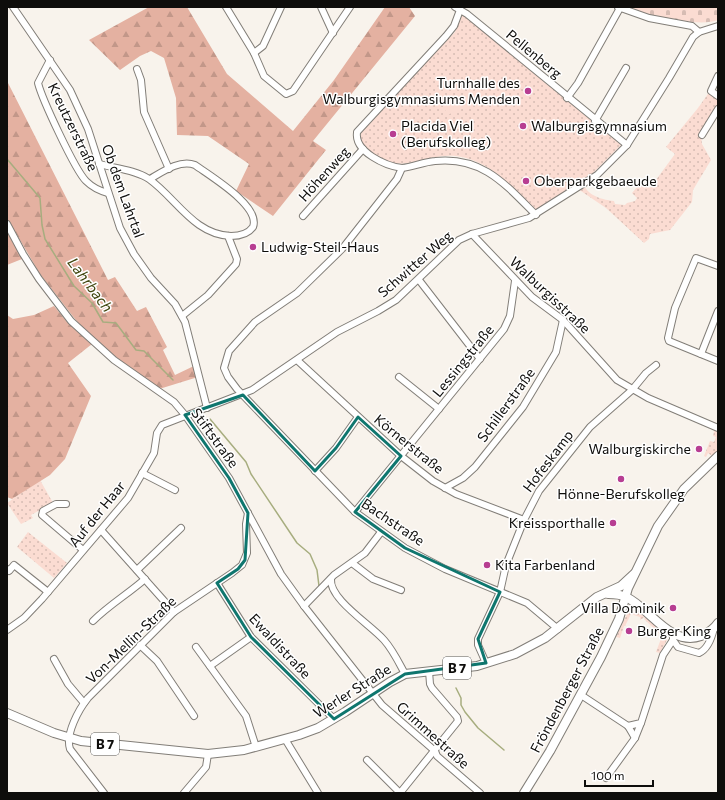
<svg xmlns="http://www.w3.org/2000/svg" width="725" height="800" viewBox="0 0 725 800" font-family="Commissioner,sans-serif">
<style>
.green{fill:url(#green-dots)}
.forest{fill:url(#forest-firs)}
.cemetery{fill:url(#cemetery-stones)}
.pitch{fill:#fbdcd2}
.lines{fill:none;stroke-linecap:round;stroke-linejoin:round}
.stream{stroke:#a7ad7f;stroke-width:1.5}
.minor-casing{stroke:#827e78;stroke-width:8}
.major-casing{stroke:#827e78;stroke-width:10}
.minor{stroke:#fff;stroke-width:6}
.major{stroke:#fff;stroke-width:8}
.marked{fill:none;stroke:#0f766e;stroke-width:3;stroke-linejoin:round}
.poi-dot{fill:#b73e92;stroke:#fff;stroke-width:1.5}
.labels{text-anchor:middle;stroke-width:3;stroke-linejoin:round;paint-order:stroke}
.shield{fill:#fff;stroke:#565654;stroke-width:1}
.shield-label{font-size:13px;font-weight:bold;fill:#0e0d0b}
.street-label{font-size:14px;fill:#0e0d0b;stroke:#fff}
.poi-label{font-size:14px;fill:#0e0d0b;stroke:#fff;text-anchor:start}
.water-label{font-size:15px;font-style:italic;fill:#41460f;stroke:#fff}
</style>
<defs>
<pattern id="green-dots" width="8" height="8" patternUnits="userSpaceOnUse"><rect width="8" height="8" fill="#fbdcd2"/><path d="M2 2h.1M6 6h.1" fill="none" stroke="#d6bcb3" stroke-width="1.8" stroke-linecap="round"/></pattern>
<pattern id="forest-firs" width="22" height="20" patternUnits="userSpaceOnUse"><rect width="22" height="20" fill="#e4b1a1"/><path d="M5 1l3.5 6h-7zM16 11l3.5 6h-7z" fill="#c29789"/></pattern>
<pattern id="cemetery-stones" width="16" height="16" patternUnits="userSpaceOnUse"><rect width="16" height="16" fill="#fbdcd2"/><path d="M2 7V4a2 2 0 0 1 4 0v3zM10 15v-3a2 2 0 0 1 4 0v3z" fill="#d6bcb3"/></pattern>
</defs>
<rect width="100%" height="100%" fill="#f8f3ec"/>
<g class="green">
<path d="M462,14L621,145L592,174L536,211C516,191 495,166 466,158C423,146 399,188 360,140L361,130L455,32Z"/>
<path d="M710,91L718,97V108L701,135L702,144L711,160L693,190L692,202L670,230L650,234L649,239L644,243L606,208L578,189L584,185C588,196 604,200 614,201L615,204L625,205L627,203L635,201L637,198L632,193L642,181L650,188L675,154L666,147L698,108Z"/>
<path d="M715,427L718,428V450L712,456L708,453L706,457L704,456L710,441L714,442L716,437L713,436Z"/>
<path d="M40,480L53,503L31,515L33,518L21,524L7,503Z"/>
<path d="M28,532L67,563L54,578L17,547Z"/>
<path d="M635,609L645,617L640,620V617L631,614L625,626H624L620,638L616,637L627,614Z"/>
<path d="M646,617L667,636V640L660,653L656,652L662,636L644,619Z"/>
</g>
<g class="forest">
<path d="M149,7H187L227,74L293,131L334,80L385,7H409L415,16L313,141L326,150L273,216L236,191L249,164L208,136L177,135L176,98L164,58L151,51L140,56L120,70L89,40Z"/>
<path d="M7,81L108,280L115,277L137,311L146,307L167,347L163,350L175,375L196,365L198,377L156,390L96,343L75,319L40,274L7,218Z"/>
<path d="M7,231L22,259L7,265Z"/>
<path d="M54,306L68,323L92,344L68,363L91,396L65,459L50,475L12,499L7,497V315L13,319L34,315Z"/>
</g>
<path class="cemetery" d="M625,7H718V20C698,28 645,14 625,7Z"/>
<path class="pitch" d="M467,93L472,105L447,115L443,104Z"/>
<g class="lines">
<g class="stream">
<path d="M7,159L40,198L42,225L45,239L74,286L92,303L103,322L116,323L136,350L144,351L173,380"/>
<path d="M210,419L246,462L251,474L297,543L310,554L317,570L319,586"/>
<path d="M456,688L461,698V705L465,712L478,728L504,750"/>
</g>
<g class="minor-casing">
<g id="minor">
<path d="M13,7L70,90L88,129L120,228L134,254L151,278L175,304L185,322L207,408"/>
<path d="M226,7L254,53L264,76L286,94L293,91L350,7"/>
<path d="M321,7L333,33"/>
<path d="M455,7L467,14L627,145"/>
<path d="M618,7L649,18L692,26L699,32"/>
<path d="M254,53L263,46L281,7"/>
<path d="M50,60L38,83C42,99 75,170 86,181C92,187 100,191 108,193"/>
<path d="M137,69L141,80L144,112L169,169"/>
<path d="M718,76L711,91L718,96"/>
<path d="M567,98L578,83L620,8"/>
<path d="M595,121L626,68"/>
<path d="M702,135L718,109"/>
<path d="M99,164C114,168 136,170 149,179C176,198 194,235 231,236C239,236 248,234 253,227C261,206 210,176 195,165C180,159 162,172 150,179"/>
<path d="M402,168C386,166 354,152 357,132L446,36L454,26L460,10"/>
<path d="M536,215C505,184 482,156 435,161C423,162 413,167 402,168L397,179L342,249L297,293L255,322L229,351L224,368L228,377L237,389L355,512L405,548L445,569L527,603L558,629"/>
<path d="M303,216L363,149"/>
<path d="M7,224L23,254L39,279L71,321L114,360L174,402L185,415L229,478L281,574L304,606L382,705L435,751L437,756L480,793"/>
<path d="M472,234L532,297L563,320L617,380L648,398L718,428"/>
<path d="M718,266L696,258L675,308L668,338L669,341L718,361"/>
<path d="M419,280L480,359"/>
<path d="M182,316L208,295L236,264L237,259L228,236"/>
<path d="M701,354L718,311"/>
<path d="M297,360L401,456L433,481L456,494L524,520"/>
<path d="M399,377L439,409"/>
<path d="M315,471L336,448L358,417"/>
<path d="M142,473L175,490"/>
<path d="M445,488L463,478L475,467L523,407L556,352L563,320"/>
<path d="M66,504H56L43,511L42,515L83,550"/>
<path d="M355,512L504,329L510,316L515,281"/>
<path d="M101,530L174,612"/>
<path d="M352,563L373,579L401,590"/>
<path d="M7,569L9,571L14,565L48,592"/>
<path d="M137,570L181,528"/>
<path d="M331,579C329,599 371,625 384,640C393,650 399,663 405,674"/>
<path d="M217,583L251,637L334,719"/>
<path d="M304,606L334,575L365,553L381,532"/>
<path d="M93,621C109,605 128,594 145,579"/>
<path d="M7,630L24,618L42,599L128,498L154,453L157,433L162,425L252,390L337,332L378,311L396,300L459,240L472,234L529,218L597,175L627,145L669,78L693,37L699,32L718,26"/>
<path d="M673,640L678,647L699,653C708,649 712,637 714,628"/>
<path d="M140,645L157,661L194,716"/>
<path d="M196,647L246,716L256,747"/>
<path d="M54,659L68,684L84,703"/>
<path d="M486,663L478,645V639L500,592L506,565L524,520L539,491L590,427L632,390L646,373L656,365"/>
<path d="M210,666L251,637"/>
<path d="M581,695L628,726L635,738"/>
<path d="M628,726L641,723L663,655L673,640V634"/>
<path d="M285,739L318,793"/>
<path d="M367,760L400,793"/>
<path d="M606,778L635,738L641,723"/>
<path d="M104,793L70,749C65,734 79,709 88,698L174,612L232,573L242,565L247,553L246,524L248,513"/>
<path d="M184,793L206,767L208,754"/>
<path d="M400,793L458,721L457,717L432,688L430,684L429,671"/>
</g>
</g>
<g class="major-casing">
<g id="major">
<path d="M608,594C614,594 620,594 626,597C650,608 670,647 701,636C708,633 714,629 718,623"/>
<path d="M7,713L54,733L81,741L208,754L244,750L299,735L318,728L345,712L390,682L405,674L477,666L515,654L545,638L597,597L621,586L634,574"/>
<path d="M524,793L550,751L601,657L619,619L628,588L658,526L684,489L718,456"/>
</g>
</g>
<use href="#minor" class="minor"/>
<use href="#major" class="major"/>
</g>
<path class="marked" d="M243,395L315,471L336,448L358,417L401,456L355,512L405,548L500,592L478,639L486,663L405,674L334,719L251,637L217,583L238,569L245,560L248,513L229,478L185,415Z"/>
<g class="poi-dot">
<circle cx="528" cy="91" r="4"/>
<circle cx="523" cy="126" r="4"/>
<circle cx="393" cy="134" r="4"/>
<circle cx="526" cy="181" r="4"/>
<circle cx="253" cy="247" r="4"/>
<circle cx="699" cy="449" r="4"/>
<circle cx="621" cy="479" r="4"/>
<circle cx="613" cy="523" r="4"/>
<circle cx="487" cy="565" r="4"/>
<circle cx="673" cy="608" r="4"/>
<circle cx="629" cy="631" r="4"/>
</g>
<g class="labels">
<g class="shield">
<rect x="443" y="657" width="28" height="22" rx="3"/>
<rect x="91" y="733" width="28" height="22" rx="3"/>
</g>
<g class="shield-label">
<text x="457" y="673">B 7</text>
<text x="105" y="749">B 7</text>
</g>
<g class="street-label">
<text transform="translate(534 54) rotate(40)" y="5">Pellenberg</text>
<text transform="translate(73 127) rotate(64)" y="5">Kreutzerstraße</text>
<text transform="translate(324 174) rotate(-48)" y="5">Höhenweg</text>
<text transform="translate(123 191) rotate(70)" y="5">Ob dem Lahrtal</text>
<text transform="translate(415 264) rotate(-41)" y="5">Schwitter Weg</text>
<text transform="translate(550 295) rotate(43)" y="5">Walburgisstraße</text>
<text transform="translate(463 361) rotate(-51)" y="5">Lessingstraße</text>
<text transform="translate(506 405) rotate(-54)" y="5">Schillerstraße</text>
<text transform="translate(215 438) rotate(54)" y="5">Stiftstraße</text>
<text transform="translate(409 444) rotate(39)" y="5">Körnerstraße</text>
<text transform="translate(548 461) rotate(-53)" y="5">Hofeskamp</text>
<text transform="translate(97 514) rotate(-51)" y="5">Auf der Haar</text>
<text transform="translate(393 522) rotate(34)" y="5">Bachstraße</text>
<text transform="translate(131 640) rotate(-44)" y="5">Von-Mellin-Straße</text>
<text transform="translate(280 646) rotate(47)" y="5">Ewaldistraße</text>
<text transform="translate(567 690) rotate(-62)" y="5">Fröndenberger Straße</text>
<text transform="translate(352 691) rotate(-32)" y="5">Werler Straße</text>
<text transform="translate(433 735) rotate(42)" y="5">Grimmestraße</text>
</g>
<g class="poi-label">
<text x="520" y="88" text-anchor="end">Turnhalle des<tspan x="520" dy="16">Walburgisgymnasiums Menden</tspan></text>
<text x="401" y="131">Placida Viel<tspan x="401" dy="16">(Berufskolleg)</tspan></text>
<text x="531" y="131">Walburgisgymnasium</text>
<text x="534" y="186">Oberparkgebaeude</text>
<text x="261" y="252">Ludwig-Steil-Haus</text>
<text x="691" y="454" text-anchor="end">Walburgiskirche</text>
<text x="621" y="499" text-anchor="middle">Hönne-Berufskolleg</text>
<text x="605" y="528" text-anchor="end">Kreissporthalle</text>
<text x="495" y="570">Kita Farbenland</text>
<text x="665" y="613" text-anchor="end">Villa Dominik</text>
<text x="637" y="636">Burger King</text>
</g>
<g class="water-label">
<text transform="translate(90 285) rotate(53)" y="5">Lahrbach</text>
</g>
</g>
<rect width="725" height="800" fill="none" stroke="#0e0d0b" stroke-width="16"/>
<path d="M585 780v6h68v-6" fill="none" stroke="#0e0d0b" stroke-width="2"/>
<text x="591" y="780" font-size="12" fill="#0e0d0b" stroke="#ffffff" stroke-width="3" paint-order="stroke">100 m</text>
</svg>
